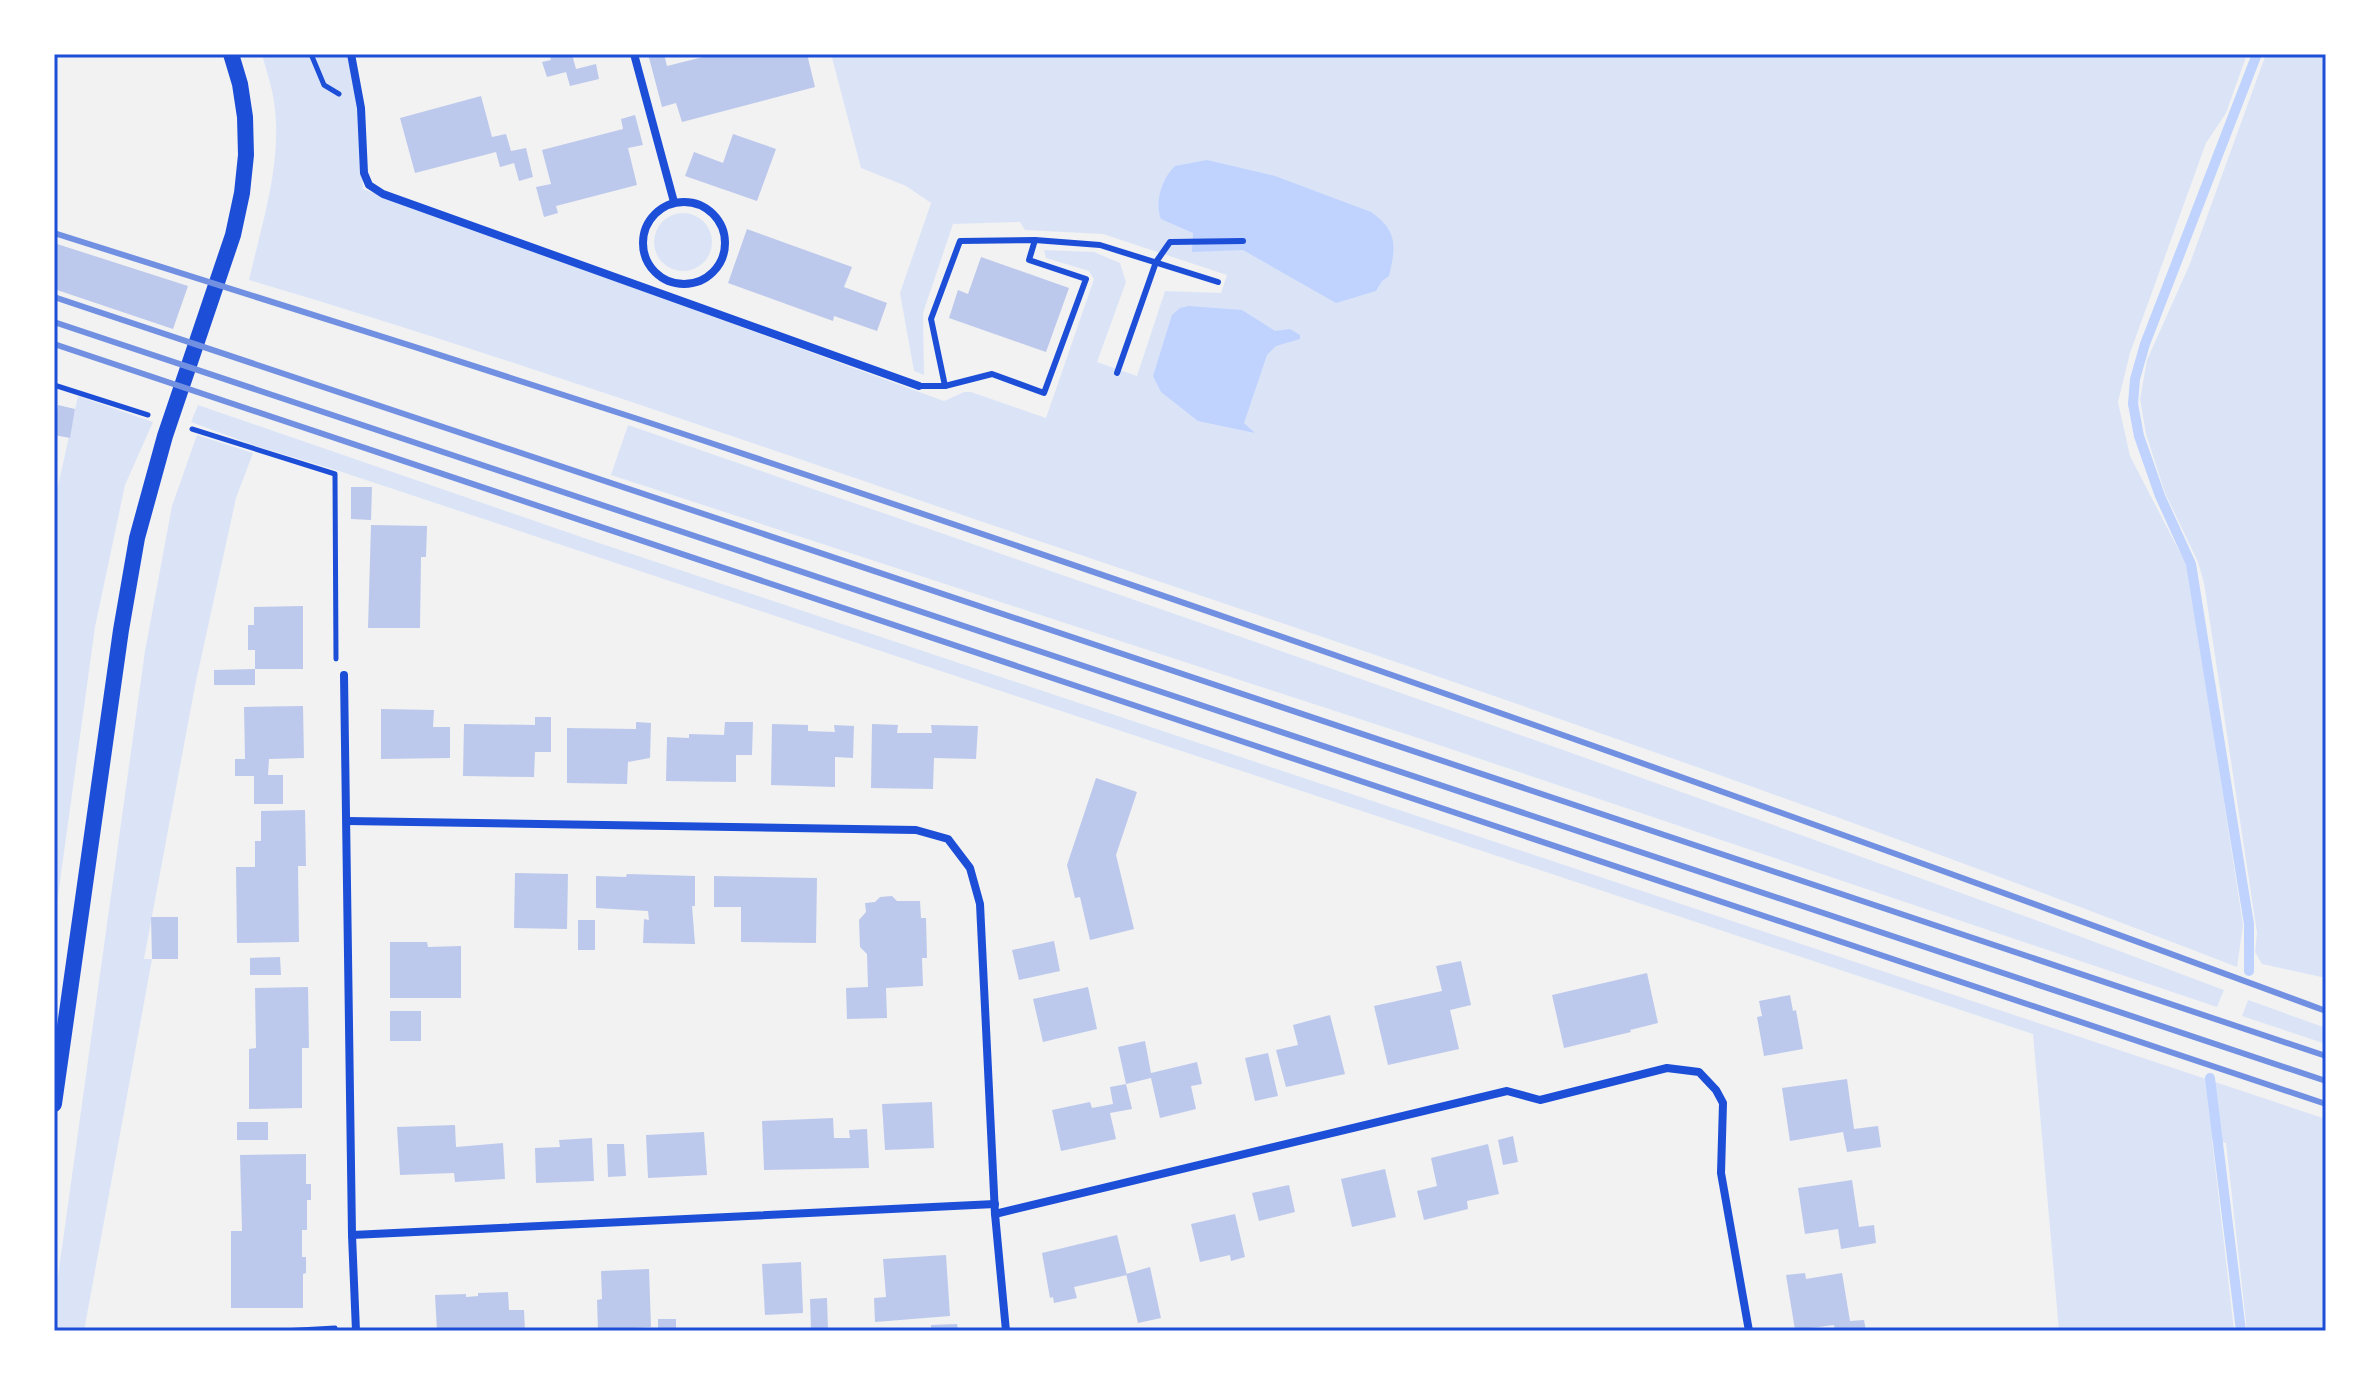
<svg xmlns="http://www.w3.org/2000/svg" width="2380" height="1385" viewBox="0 0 2380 1385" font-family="Barlow,sans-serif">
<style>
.green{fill:#dbe4f7}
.water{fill:#bfd3fe}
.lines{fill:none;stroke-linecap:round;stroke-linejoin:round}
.stream{stroke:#bfd3fe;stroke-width:10}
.building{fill:#bdc9ec}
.path{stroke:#1d4ed8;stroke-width:5}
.service{stroke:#1d4ed8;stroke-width:6}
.minor{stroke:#1d4ed8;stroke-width:8}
.secondary{stroke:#1d4ed8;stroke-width:16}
.rail{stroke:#7290e2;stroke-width:6}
.neatline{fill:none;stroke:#1d4ed8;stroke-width:3}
</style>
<rect width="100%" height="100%" fill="#f2f2f2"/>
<g class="green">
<path d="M262,54H348L358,106L363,189L944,401L964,392H971L1046,418L1094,279L1089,271L1046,258L1044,250L1094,252L1120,263L1126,282L1097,362L1137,376L1165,291L1221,293L1227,275L1103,234L1025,230L1020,222L953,224L923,313L924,375L914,371L900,293L931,203L906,186L861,168L831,54H2247L2226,113L2206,143L2130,353L2118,402L2130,456L2188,568L2243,925L2237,967C1843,814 1443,677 1042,542C779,453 516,359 249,280C262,223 283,161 274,102C272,86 266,70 262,54Z"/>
<path d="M2266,54H2326V978L2262,964L2255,952L2257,933L2204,583L2198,562L2165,493L2146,434L2140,399L2147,360L2189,266Z"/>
<circle cx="683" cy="242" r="29"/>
<path d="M78,396L153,422L125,485L95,627L54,925V504Z"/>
<path d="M198,405L590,540L2326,1119V1331H2247L2226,1143L2212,1139L2234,1331H2059L2033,1034L339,471L259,447L191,422Z"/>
<path d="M628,425C1161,609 1695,792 2224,990L2217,1007L1421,739L611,475Z"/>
<path d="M197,435L253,453L236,498L195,686L144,959H152L84,1331H54V1305L145,651L172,506Z"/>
<path d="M2248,1000L2326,1028V1044L2242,1016Z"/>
</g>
<g class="water">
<path d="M1207,160L1275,176L1371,212C1398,231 1396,246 1389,276L1382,281L1376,291L1336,303L1243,250L1192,252L1193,233L1161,219C1154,203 1162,178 1175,166Z"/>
<path d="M1189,306L1242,310L1275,331L1290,329L1300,335V339L1276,346L1267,355L1244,423L1255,433L1198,421L1161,392L1153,376L1172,315L1180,308Z"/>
</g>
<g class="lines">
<g class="stream">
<path d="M2249,971V924L2191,564L2160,496L2139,436L2133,404L2135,379L2145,344L2257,54"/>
<path d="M2210,1078L2241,1331"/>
</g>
</g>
<g class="building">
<path d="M549,54H572L576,69L596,64L599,79L570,86L566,72L547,77L542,62L551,60Z"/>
<path d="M648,54H664L667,66L715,54H807L815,87L682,122L676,103L662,107Z"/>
<path d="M481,96L492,137L506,134L511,151L526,148L533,177L519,181L514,163L500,167L496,152L415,173L400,118Z"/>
<path d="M635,115L643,145L628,148L637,185L556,206L558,213L544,217L536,187L551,184L542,150L623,129L621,119Z"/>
<path d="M733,134L776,149L757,201L685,176L694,152L723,163Z"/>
<path d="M747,229L852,267L844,287L887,303L877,331L834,316L833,321L728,283Z"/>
<path d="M54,243L188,286L173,329L54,289Z"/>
<path d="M981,257L1069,288L1046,352L949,318L958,290L968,294Z"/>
<path d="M58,405L75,409L70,438L54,435Z"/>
<path d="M351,487H372L371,520L351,519Z"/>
<path d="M371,525L427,526L426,557H421L420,628H368Z"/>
<path d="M303,606V669H255V650H248V625H254V607Z"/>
<path d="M255,669V685H214V670Z"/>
<path d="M303,706L304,758L269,759L268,775H283V804H254V776H235V759H245L244,707Z"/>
<path d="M381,709L434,710L433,727H450V758L381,759Z"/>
<path d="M535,717H551V752H535L534,777L463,776L464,724L535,725Z"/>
<path d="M636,722L651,723L650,758L628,762L627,784L567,783V728L636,729Z"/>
<path d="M725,722H753L752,755H736V782L666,781L667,737L689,738V734L724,735Z"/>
<path d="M772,724L808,725V731L835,732L834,725L854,726L853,758L835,757V787L771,785Z"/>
<path d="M872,724L898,725L897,733H932L931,725L978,726L976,759L934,758L933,789L871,788Z"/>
<path d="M1096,778L1137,792L1116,855L1134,929L1090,940L1080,897L1075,898L1067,865Z"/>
<path d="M305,810L306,866H298L299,942L237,943L236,867H255V841H261V811Z"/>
<path d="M515,873L568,874L567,929L514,928Z"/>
<path d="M627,874L695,876V906H692L695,944L643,943L644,919L649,920L648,911L596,908V876L626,877Z"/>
<path d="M714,876L817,878L816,943L741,942V907H714Z"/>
<path d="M892,896L897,901H920L921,918H926L927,958H922L923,986L886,988L887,1018L847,1019L846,988L868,987L867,954L860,947L859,920L866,912L865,903L875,902L880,897Z"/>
<path d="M151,917H178V959H152Z"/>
<rect x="578" y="920" width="17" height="30"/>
<path d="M1054,941L1060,971L1019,980L1012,950Z"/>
<path d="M390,942H427L428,947L461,946V998H390Z"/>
<path d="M280,957L281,975H250V958Z"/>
<path d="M1461,961L1471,1005L1450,1010L1459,1049L1388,1065L1374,1006L1442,991L1436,966Z"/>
<path d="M1647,973L1658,1023L1630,1030L1631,1032L1564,1048L1552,995Z"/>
<path d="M308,987L309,1048H302V1108L249,1109V1049L256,1048L255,988Z"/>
<path d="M1088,987L1097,1029L1043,1042L1033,999Z"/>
<path d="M1790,995L1793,1011L1796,1010L1803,1049L1764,1056L1757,1017L1762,1016L1759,1001Z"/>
<rect x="390" y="1011" width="31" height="30"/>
<path d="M1330,1015L1345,1074L1286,1087L1276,1050L1298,1045L1293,1025Z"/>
<path d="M1145,1041L1151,1073L1197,1062L1202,1084L1191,1086L1196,1109L1160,1118L1151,1078L1126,1084L1118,1047Z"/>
<path d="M1268,1053L1278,1096L1255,1101L1245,1058Z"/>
<path d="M1847,1079L1854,1129L1878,1126L1881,1147L1847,1152L1843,1132L1790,1141L1782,1088Z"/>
<path d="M1126,1084L1132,1109L1110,1113L1116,1139L1061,1151L1052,1110L1090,1102L1092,1108L1113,1104L1110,1087Z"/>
<path d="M932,1102L934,1148L885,1150L882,1104Z"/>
<path d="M833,1118L834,1138H850L849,1130L867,1129L869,1168L764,1170L762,1121Z"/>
<rect x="237" y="1122" width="31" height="18"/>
<path d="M455,1125L456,1147L503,1143L505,1179L455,1182L454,1173L400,1175L397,1127Z"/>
<path d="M704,1132L707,1175L648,1178L646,1135Z"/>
<path d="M1513,1136L1518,1162L1503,1165L1498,1140Z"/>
<path d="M592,1138L594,1181L536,1183L535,1148L560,1147L559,1140Z"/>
<path d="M607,1144H624L626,1176L608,1177Z"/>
<path d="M1488,1144L1499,1194L1467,1201L1468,1209L1424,1220L1417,1191L1437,1186L1431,1158Z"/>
<path d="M306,1154V1184H311V1200H307V1230H302V1257H306V1273L303,1274V1308H231V1231H242L240,1155Z"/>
<path d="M1385,1169L1396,1217L1352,1227L1341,1179Z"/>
<path d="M1852,1180L1859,1227L1874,1225L1876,1243L1841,1249L1838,1229L1805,1234L1798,1188Z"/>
<path d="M1289,1185L1295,1212L1259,1221L1252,1193Z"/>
<path d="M1235,1214L1245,1257L1231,1261L1230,1255L1200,1262L1191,1224Z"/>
<path d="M1117,1235L1127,1275L1074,1287L1077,1298L1054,1303L1053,1297L1050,1298L1042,1253Z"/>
<path d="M946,1255L950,1316L875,1322L874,1298L886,1297L883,1259Z"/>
<path d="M801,1262L803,1313L765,1315L762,1264Z"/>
<path d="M1150,1267L1161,1318L1138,1323L1126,1274Z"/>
<path d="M649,1269L651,1327L598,1330L597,1300L602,1299L601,1271Z"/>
<path d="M1805,1273L1806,1279L1842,1273L1850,1321L1864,1320L1866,1331H1835L1834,1325L1795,1330L1786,1275Z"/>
<path d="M508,1292L509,1310H524L525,1331H437L435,1295L466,1294V1297L478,1296V1293Z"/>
<path d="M827,1298L828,1331H811L810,1299Z"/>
<rect x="658" y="1319" width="18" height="12"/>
<path d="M957,1324L958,1331H931V1325Z"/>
</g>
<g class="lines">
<g class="path">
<path d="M311,54L324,85L339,94"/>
<path d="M54,385L148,415"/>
<path d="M192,429L335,474L336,659"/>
<path d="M282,1331L335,1328"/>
</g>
<g class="service">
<path d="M1117,373L1156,262L1170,242L1243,241"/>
<path d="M919,386H945L931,319L960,241L1035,240L1100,245L1218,282"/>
<path d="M945,386L992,374L1044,393L1086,279L1029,260L1035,240"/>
</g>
<g class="minor">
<path d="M351,54L361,108L364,173L369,185L383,194L919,386"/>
<path d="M634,54L674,202"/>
<circle cx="684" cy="243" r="41"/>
<path d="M344,675L352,1235L356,1331"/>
<path d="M347,821L916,830L948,839L970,868L980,904L995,1214L1006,1331"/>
<path d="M995,1214L1507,1091L1540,1100L1667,1068L1699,1072L1716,1090L1723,1103L1721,1173L1749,1331"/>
<path d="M352,1235L995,1204"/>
</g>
<path class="secondary" d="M54,1104L121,630L137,538L165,436L233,235L242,193L246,155L245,117L240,84L231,54"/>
<g class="rail">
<path d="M54,233C249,295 446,356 641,420C1206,606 1768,805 2326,1011"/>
<path d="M54,297L2326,1056"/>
<path d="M54,322L2326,1081"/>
<path d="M54,344L2326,1104"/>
</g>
</g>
<rect width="2380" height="1385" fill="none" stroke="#ffffff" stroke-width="112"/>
<rect x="56" y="56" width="2268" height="1273" class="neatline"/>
</svg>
